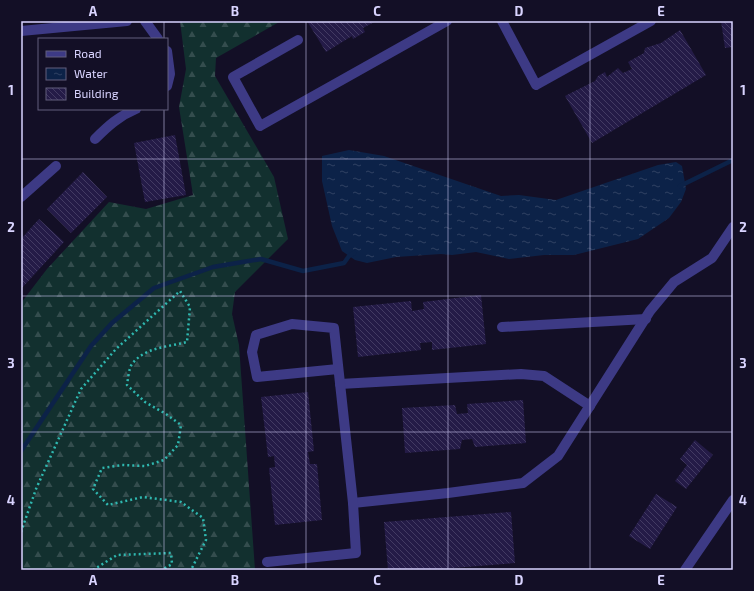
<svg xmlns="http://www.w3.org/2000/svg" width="754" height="591" viewBox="0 0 754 591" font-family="'Exo 2',sans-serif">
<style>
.forest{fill:url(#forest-firs)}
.water{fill:url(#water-ripples)}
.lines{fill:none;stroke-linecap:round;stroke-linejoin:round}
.stream{stroke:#0c2248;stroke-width:4.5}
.building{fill:url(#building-back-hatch)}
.path{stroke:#2fb8b0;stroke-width:2.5;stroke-dasharray:2 3;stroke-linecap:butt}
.minor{stroke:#3d3a85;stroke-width:10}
.grid{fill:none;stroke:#d9d4ff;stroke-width:1;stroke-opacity:0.55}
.neatline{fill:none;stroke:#d9d4ff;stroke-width:1.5}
.grid-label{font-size:13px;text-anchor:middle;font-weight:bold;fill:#d9d4ff}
</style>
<defs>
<pattern id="forest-firs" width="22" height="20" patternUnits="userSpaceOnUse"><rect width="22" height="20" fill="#12302f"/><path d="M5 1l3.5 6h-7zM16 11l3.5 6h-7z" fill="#344d4e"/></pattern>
<pattern id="water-ripples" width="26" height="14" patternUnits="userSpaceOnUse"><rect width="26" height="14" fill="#0c2248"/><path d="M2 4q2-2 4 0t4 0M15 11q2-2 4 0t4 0" fill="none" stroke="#2f4163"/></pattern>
<pattern id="building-back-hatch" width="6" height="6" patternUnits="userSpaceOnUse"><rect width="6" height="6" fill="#241b47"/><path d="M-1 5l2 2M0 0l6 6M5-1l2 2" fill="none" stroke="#433b63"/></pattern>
</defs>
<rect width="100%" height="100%" fill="#130f26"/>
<path class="forest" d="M180,21H281L216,58L215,76L274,177L288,239L235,292L232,314L239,345L255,570H21V303L47,269L109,202L146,209L193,195L179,107L186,69Z"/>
<path class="water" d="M349,150L384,156L501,196L519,195L556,200L658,165L676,162L682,166L686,189L681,202L669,218L638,239L574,255H544L509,259L476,252L452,255L441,254L396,257L367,263L355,260L342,251L332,226L322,181V156Z"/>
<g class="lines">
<g class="stream">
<path d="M680,186L733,160"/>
<path d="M21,451L91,346L112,323L154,288L213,267L261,259L303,271L344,263L349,256L354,253"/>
</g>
</g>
<g class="building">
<path d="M307,21H376L363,28L365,32L353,39L352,36L326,52Z"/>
<path d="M721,21H733V47L725,48Z"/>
<path d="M680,30L706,75L592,143L565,96L595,81L598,76L605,72L607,77L618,68L623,73L632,69L628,62L644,53L645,48L661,43Z"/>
<path d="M175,135L186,195L145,202L134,143Z"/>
<path d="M83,172L107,197L71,233L47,209Z"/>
<path d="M39,219L64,242L21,289V239Z"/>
<path d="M481,295L486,344L432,350V342L420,343L421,350L358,357L353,307L411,301L412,311L424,309L423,302Z"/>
<path d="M308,392L314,451L308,452L310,464H317L322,520L275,525L269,468L275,467L274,456L268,457L261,397Z"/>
<path d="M523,400L526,443L475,447L472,439L462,440L460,449L405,453L402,408L455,405L457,414L468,413L467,404Z"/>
<path d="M695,440L713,455L686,489L675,481L687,465L680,459Z"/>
<path d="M656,494L677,507L650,549L629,536Z"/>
<path d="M511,512L515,563L428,570H388L384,522Z"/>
</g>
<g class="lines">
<g class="path">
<path d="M21,532L36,489L81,389L116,349L180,291L190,307L187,342C168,347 145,347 132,364C129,368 128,379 127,385L145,402L166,414L181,425L178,445L164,460L145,466L122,465L102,468L93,489L108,505L143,497L181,502L203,518L206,540L191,570"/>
<path d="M93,570L117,555L171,553L172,564L162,570"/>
</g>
<g class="minor">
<path d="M145,21L158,39"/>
<path d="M502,21L536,85L651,21"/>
<path d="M21,31L127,21"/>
<path d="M298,40L233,77L260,126L447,21"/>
<path d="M167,51L170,74L167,86"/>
<path d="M95,139C108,126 119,116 136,109"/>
<path d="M21,197L56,166"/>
<path d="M502,327L646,319"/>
<path d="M340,384L521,374L544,376L590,406"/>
<path d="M353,503L448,493L523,483L558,456L650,311L674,282L712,258L733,227"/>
<path d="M267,562L356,553L353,503L334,328L292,324L256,335L252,352L257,377L338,369"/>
<path d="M685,570L733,500"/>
</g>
</g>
<path class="grid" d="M164,21V39M306,21V570M448,21V570M590,21V570M164,109V570M21,159H733M21,296H733M21,432H733"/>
<rect width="754" height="591" fill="none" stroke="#130f26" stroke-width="44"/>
<rect x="38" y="38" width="130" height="72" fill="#130f26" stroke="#625e7d"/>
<rect x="46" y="51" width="20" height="6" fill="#3d3a85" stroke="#625e7d"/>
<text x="74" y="58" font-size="12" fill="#d9d4ff">Road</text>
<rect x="46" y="68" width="20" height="12" fill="url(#water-ripples)" stroke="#625e7d"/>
<text x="74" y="78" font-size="12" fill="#d9d4ff">Water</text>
<rect x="46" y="88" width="20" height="12" fill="url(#building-back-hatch)" stroke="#625e7d"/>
<text x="74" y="98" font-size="12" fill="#d9d4ff">Building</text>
<rect x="22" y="22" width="710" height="547" class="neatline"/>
<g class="grid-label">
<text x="93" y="16">A</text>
<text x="235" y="16">B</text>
<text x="377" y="16">C</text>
<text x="519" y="16">D</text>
<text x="661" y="16">E</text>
<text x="11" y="95">1</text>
<text x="743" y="95">1</text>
<text x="11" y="232">2</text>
<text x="743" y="232">2</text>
<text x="11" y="368">3</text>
<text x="743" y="368">3</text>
<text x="11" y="505">4</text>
<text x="743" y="505">4</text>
<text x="93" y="585">A</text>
<text x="235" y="585">B</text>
<text x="377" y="585">C</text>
<text x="519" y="585">D</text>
<text x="661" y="585">E</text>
</g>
</svg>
